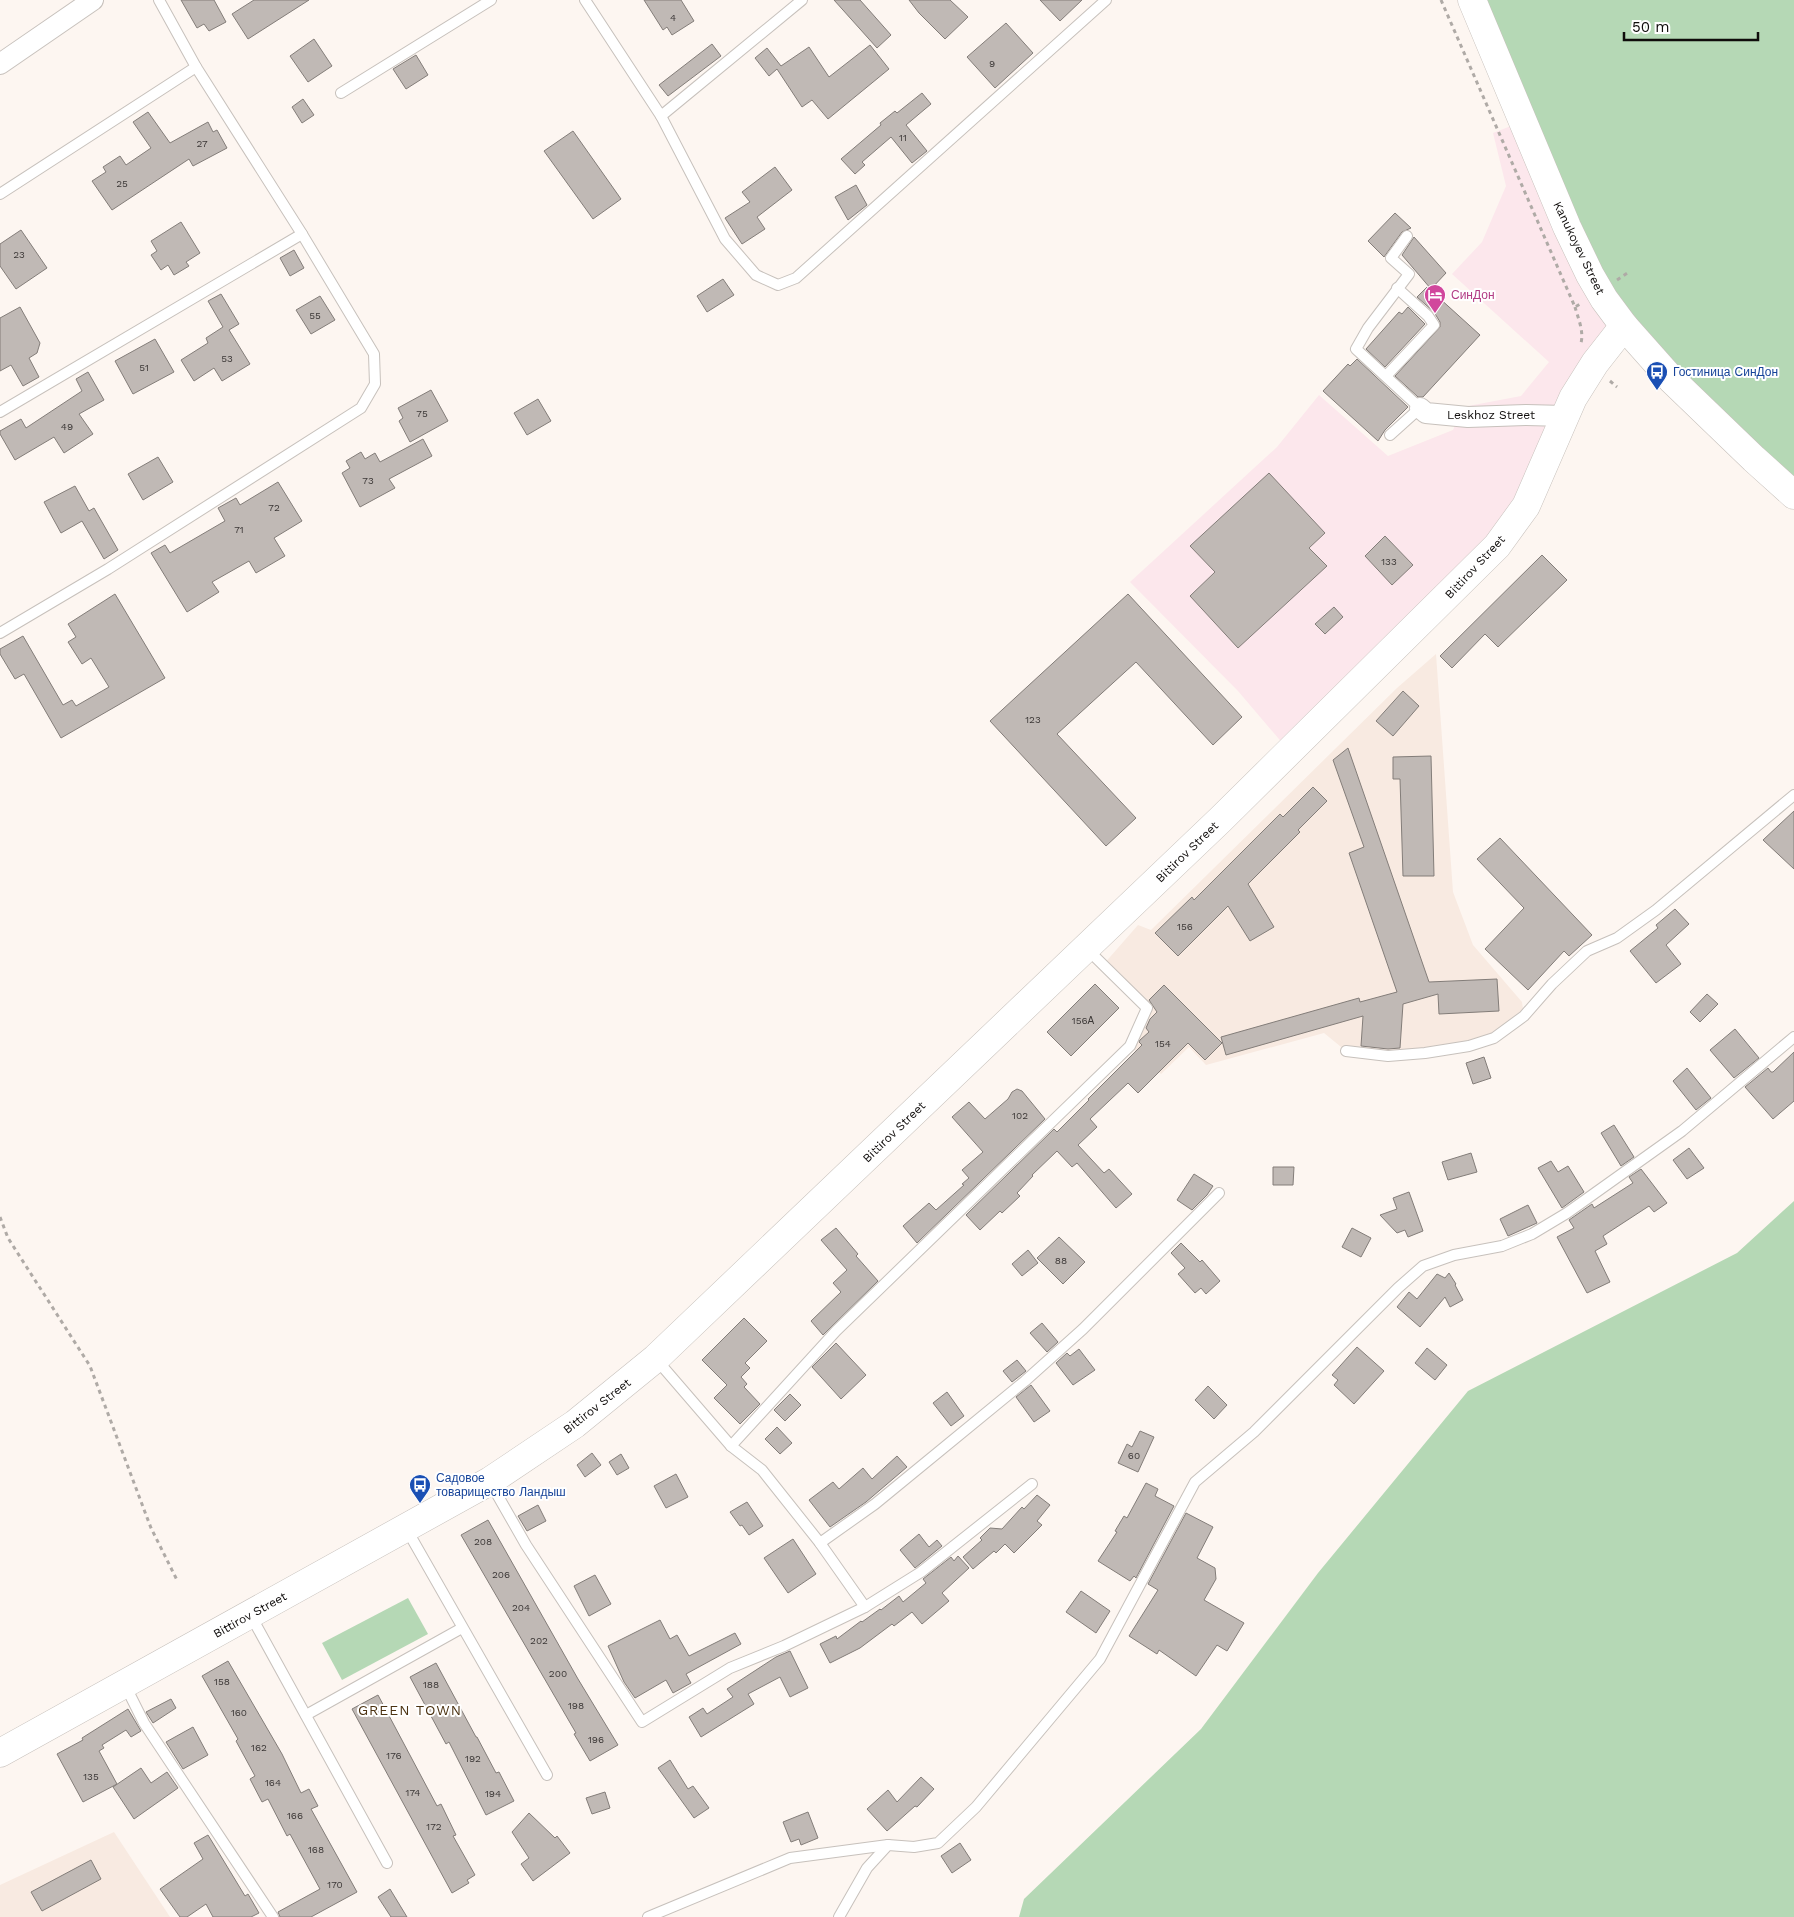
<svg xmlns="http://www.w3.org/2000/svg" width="1794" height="1917" viewBox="0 0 1794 1917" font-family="'Work Sans',sans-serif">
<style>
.commercial{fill:#fce7ec}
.built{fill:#f8eae1}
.green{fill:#b5d8b5}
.building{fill:#c0b9b5;stroke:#837d79}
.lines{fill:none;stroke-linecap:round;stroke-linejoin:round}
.lane-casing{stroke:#c7c1bc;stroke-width:12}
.street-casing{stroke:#c7c1bc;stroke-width:22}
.secondary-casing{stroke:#c7c1bc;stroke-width:29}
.path{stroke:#afaaa6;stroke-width:3;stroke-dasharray:4 4;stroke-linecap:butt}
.lane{stroke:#fff;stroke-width:10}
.street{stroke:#fff;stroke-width:20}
.secondary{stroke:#fff;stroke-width:28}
.labels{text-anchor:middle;stroke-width:4;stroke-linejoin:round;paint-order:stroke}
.number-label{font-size:10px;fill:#3b3736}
.street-label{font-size:12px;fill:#0f0c0b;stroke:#fff}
.hotel-label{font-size:12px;fill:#b23c85;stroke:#fff;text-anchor:start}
.transit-label{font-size:12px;fill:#164399;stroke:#fff;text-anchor:start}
.neighbourhood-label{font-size:14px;letter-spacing:1px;fill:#4c3211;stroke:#fff}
</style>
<rect width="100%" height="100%" fill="#fdf6f1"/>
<path class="commercial" d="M1511,126L1624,326L1526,506L1290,752L1238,691L1130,582L1277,447L1319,395L1388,456L1453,430L1463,407L1521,396L1549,362L1452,274L1482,242L1506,186L1493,133Z"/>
<g class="built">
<path d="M1436,654L1453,892L1473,945L1522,1002L1524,1016L1494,1038L1425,1053L1346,1051L1324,1033L1206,1065L1189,1047L1161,1074L1130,1046L1147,1008L1103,965L1138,925L1151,930L1397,688Z"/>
<path d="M114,1832L170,1917H0V1885Z"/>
</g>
<g class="green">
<path d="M1472,0H1794V495L1624,326Z"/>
<path d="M1794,1201V1917H1019L1024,1899L1201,1729L1318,1573L1468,1391L1737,1253Z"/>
<path d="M408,1598L428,1634L342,1680L322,1643Z"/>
</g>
<g class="building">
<path d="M181,0H214L226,22L209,31L204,24L197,28Z"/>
<path d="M254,0H309L248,39L232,14Z"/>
<path d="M644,0H681L694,21L672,35L667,27L663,30Z"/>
<path d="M834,0H860L891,35L877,48Z"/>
<path d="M909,0H950L968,17L945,39L919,13Z"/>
<path d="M1040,0H1082L1060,21Z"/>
<path d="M1006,23L1033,53L995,88L967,57Z"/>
<path d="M314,39L332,66L308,82L290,56Z"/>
<path d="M712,44L721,56L668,96L659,85Z"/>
<path d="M870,45L889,69L828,119L812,100L802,107L777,69L769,76L755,58L767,48L781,66L809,47L829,77Z"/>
<path d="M416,55L428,75L406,89L393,69Z"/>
<path d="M922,93L931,104L906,125L927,151L912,163L891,137L862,162L865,165L855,174L841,159L881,125L880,123L895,111L897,113Z"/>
<path d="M303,99L314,115L302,123L292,107Z"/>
<path d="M148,112L170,143L208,122L213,132L217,130L227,148L193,166L189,159L112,210L92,181L106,172L103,167L120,156L126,165L151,148L133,122Z"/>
<path d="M573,131L621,199L593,219L544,151Z"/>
<path d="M775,167L792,190L757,217L765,229L742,244L725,218L750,202L742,192Z"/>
<path d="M856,185L867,205L848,220L835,197Z"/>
<path d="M1395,213L1411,228L1402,232L1384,257L1368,241Z"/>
<path d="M181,222L200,253L186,262L189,266L174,275L168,265L161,270L151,255L157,251L151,241Z"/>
<path d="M21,230L47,268L16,289L0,266V244Z"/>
<path d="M1414,237L1446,273L1431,289L1402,255Z"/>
<path d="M294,250L304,268L290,276L280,258Z"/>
<path d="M723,279L734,295L707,312L697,296Z"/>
<path d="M1427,287L1480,335L1423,397H1418L1395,376L1440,327V322L1434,312L1417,297Z"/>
<path d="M221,294L239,324L229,330L250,364L222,381L214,368L194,381L181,360L208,343L206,338L223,327L208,301Z"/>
<path d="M320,296L335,320L311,334L296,310Z"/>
<path d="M20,307L40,343L37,353L29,358L39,377L23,386L11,365L0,371V318Z"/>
<path d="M1408,307L1425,324L1385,367L1366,349L1399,312L1402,314Z"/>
<path d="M155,339L174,372L133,394L115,361Z"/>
<path d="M1357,359L1408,407L1385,430L1378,441L1323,391L1348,364L1350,366Z"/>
<path d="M88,372L104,400L79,414L93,434L64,453L54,437L15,460L0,434V431L21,419L26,428L82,391L76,379Z"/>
<path d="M431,390L448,421L410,442L399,421L403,418L398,408Z"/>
<path d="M538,399L551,421L527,435L514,413Z"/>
<path d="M423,439L432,456L389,479L395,488L360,507L342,473L350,468L346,461L361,452L365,459L375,453L380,462Z"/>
<path d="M158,457L173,482L143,500L128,474Z"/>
<path d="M1269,473L1325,533L1309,548L1327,566L1238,648L1190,596L1215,572L1190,546Z"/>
<path d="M278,482L302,521L274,538L285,556L256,573L249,561L212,582L219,592L187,612L151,553L165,545L170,553L225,521L218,508L236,498L240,505Z"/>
<path d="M75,486L89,511L94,508L118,550L104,559L82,521L61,533L44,502Z"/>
<path d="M1385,536L1413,565L1392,585L1365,556Z"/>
<path d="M1542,555L1567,580L1498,647L1485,634L1452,668L1440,656Z"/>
<path d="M115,594L165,678L61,738L24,674L15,679L0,654V649L23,636L63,705L72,700L76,706L109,687L91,658L82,664L68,642L76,637L68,624Z"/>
<path d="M1128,594L1242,717L1213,745L1136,662L1057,734L1136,818L1106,846L990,721Z"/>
<path d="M1334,607L1343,617L1325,634L1315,624Z"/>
<path d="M1403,691L1419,706L1393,736L1376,721Z"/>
<path d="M1348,748L1429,982L1497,979L1499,1011L1439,1014L1438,994L1403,1004L1400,1048L1388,1049L1361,1046L1363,1016L1226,1055L1221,1037L1359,998L1360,1002L1397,992L1349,853L1364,847L1333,760Z"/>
<path d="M1431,756L1434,876H1403L1400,779H1393V757Z"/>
<path d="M1313,787L1327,801L1298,830L1300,832L1248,884L1274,927L1250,941L1228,906L1178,956L1155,933L1192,897L1194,900L1280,814L1283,817Z"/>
<path d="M1794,811V869L1763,840Z"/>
<path d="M1500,838L1592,935L1569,956L1564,951L1528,990L1485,949L1524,908L1477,859Z"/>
<path d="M1675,909L1689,924L1666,945L1681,964L1656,983L1630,951L1658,928L1656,925Z"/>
<path d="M1095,984L1119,1008L1071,1056L1047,1032Z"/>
<path d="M1164,985L1222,1043L1205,1060L1188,1043L1138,1093L1128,1083L1090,1119L1097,1127L1078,1145L1104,1173L1109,1169L1132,1194L1116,1208L1077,1163L1072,1167L1057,1151L1032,1175L1033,1176L1017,1193L1020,1196L1002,1213L1000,1211L980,1230L966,1215L1054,1129L1057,1132L1089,1100L1088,1099L1142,1045L1139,1042L1140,1040L1149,1032L1146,1028L1150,1019L1157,1012L1149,1000Z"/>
<path d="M1707,994L1718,1004L1700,1022L1690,1012Z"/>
<path d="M1735,1029L1759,1058L1734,1078L1710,1050Z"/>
<path d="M1794,1052V1101L1773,1119L1745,1087L1768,1068L1771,1072H1773Z"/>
<path d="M1484,1057L1491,1078L1473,1084L1466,1063Z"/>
<path d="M1687,1068L1711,1098L1696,1110L1673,1081Z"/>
<path d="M1017,1089L1022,1091L1045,1119L917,1243L903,1226L929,1203L936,1210L964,1185L962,1184L969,1178L962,1170L983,1152L952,1117L969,1102L985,1119L1008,1099L1012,1092Z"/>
<path d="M1614,1125L1634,1157L1621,1166L1601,1133Z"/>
<path d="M1689,1148L1704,1168L1687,1179L1673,1160Z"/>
<path d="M1471,1153L1477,1172L1448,1180L1442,1162Z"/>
<path d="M1551,1161L1558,1172L1568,1166L1584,1192L1562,1208L1538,1168Z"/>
<path d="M1273,1167H1294L1293,1185H1273Z"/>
<path d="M1641,1169L1667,1203L1654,1212L1649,1206L1603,1236L1607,1244L1595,1251L1610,1282L1587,1293L1557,1237L1574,1228L1569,1220L1592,1204L1594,1208L1633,1183L1629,1177Z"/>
<path d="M1194,1174L1213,1186L1207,1195L1192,1210L1177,1200Z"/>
<path d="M1409,1192L1423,1231L1408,1237L1405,1230L1397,1233L1380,1215L1397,1209L1393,1198Z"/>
<path d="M1528,1205L1537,1223L1508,1236L1500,1219Z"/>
<path d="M836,1228L858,1254L856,1256L878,1281L823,1335L811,1321L841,1292L833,1283L847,1270L821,1240Z"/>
<path d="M1352,1228L1371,1238L1361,1257L1342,1247Z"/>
<path d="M1059,1237L1085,1262L1063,1284L1037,1258Z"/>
<path d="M1181,1243L1200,1262L1202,1260L1220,1281L1206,1294L1201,1288L1195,1293L1178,1274L1185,1268L1171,1253Z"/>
<path d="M1028,1250L1038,1263L1022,1276L1012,1264Z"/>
<path d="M1449,1273L1456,1284L1455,1285L1463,1300L1450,1307L1445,1297L1420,1327L1397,1307L1409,1292L1417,1299L1437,1274L1445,1278Z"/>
<path d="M744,1318L767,1341L745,1363L750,1368L741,1377L747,1384L744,1387L760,1404L740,1424L714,1398L727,1385L702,1360Z"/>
<path d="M1042,1323L1058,1342L1047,1352L1030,1333Z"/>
<path d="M836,1343L866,1375L841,1399L812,1367Z"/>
<path d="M1357,1347L1384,1371L1354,1404L1334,1385L1338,1380L1332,1375Z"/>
<path d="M1427,1348L1447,1365L1435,1380L1415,1363Z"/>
<path d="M1079,1349L1095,1370L1073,1385L1056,1363L1067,1353L1070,1356Z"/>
<path d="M1017,1360L1026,1371L1012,1382L1003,1371Z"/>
<path d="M1031,1385L1050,1411L1034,1422L1016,1397Z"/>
<path d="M1208,1386L1227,1405L1214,1419L1195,1400Z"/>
<path d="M947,1392L964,1416L951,1426L933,1403Z"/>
<path d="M790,1394L801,1405L785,1421L774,1410Z"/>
<path d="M777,1427L792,1443L780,1454L765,1439Z"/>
<path d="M1140,1431L1154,1437L1138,1472L1118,1463L1127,1444L1132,1447Z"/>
<path d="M592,1453L601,1465L585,1477L577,1465Z"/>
<path d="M621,1454L629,1468L617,1475L609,1462Z"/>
<path d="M897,1456L907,1467L866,1502L830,1527L809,1500L833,1482L839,1489L863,1468L872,1479Z"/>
<path d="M676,1474L688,1497L666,1508L654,1486Z"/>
<path d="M1146,1483L1158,1489L1155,1496L1174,1506L1136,1578L1134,1576L1130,1581L1098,1561L1117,1532L1115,1531L1124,1516L1127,1518Z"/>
<path d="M1037,1495L1050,1505L1037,1521L1042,1525L1014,1553L1005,1544L996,1553L994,1551L973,1569L963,1557L982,1540L980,1538L990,1528L1002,1529L1022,1507L1024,1509Z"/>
<path d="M747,1502L763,1526L749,1535L742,1525L740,1526L730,1512Z"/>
<path d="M538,1505L546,1521L527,1531L518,1516Z"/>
<path d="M1186,1513L1213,1527L1197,1558L1215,1568L1216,1579L1204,1600L1244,1623L1227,1651L1217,1645L1196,1676L1159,1650L1157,1654L1129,1636L1158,1590L1148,1584Z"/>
<path d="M488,1520L578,1679L618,1745L590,1761L574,1734L576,1733L461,1535Z"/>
<path d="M919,1534L929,1547L937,1540L942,1546L915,1568L900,1550Z"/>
<path d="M793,1539L816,1574L788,1593L764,1558Z"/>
<path d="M958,1556L969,1568L942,1593L949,1601L922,1624L912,1612L894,1626L892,1624L860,1648L830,1663L820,1644L836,1636L837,1639L861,1621L862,1622L880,1609L881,1610L899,1596L903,1602L926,1583L923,1579L951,1557L954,1561Z"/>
<path d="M595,1575L611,1604L589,1616L574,1586Z"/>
<path d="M1081,1591L1110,1611L1096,1633L1066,1612Z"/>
<path d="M660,1620L670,1639L677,1635L689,1656L735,1633L741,1644L686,1674L691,1683L673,1693L666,1680L635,1698L624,1682L608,1646Z"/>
<path d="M790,1651L808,1688L790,1697L780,1677L748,1694L754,1704L701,1737L689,1717L703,1708L707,1714L733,1697L727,1689L776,1657Z"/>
<path d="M228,1661L282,1754L301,1793L309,1789L318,1806L311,1809L357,1892L311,1917H280L278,1912L320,1889L290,1834L287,1836L268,1799L262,1802L250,1779L255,1776L236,1741L238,1739L202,1676Z"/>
<path d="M436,1663L476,1737H477L496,1773L499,1772L514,1801L486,1815L449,1742L446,1744L410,1677Z"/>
<path d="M378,1695L437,1806L441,1804L456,1835L453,1836L475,1875L467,1880L469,1883L452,1893L352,1709Z"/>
<path d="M171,1699L176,1708L153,1723L146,1712Z"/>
<path d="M128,1709L141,1731L131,1737L126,1730L102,1745L104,1748L99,1751L117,1784L83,1802L57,1754L83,1740L82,1738Z"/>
<path d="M193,1727L208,1755L183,1769L166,1742Z"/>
<path d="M670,1760L688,1789L693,1786L709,1808L694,1818L658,1768Z"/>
<path d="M141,1768L151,1783L167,1772L178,1788L134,1819L113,1787Z"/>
<path d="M921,1777L934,1789L917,1807L915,1806L887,1831L867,1809L888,1790L897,1802Z"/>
<path d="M605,1792L610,1808L592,1814L586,1798Z"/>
<path d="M808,1812L818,1838L801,1845L799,1839L791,1842L783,1822Z"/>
<path d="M529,1813L555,1838L557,1836L570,1853L533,1881L521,1864L529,1858L512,1832Z"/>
<path d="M208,1835L245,1896L248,1894L259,1913L251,1917H213L206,1904L187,1917H180L160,1889L203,1859L194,1843Z"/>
<path d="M960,1843L971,1860L952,1873L941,1856Z"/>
<path d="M91,1860L101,1879L42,1911L31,1892Z"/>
<path d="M390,1889L407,1917H391L378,1897Z"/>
</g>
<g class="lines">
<g class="lane-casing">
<g id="lane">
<path d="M585,0L661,116L725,239L756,275L778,285L796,278L1106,0"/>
<path d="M341,93L491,0"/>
<path d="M661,116L802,0"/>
<path d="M0,194L196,67"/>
<path d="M1386,376L1434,325L1428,316L1397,288"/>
<path d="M0,412L302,234"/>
<path d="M1390,435L1420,408L1356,349L1368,328L1409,274L1391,258L1407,236"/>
<path d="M0,633L108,569L361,408L375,384L374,354L302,234L196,67L159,0"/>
<path d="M1346,1051L1388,1056L1425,1053L1469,1046L1494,1038L1524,1016L1552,984L1587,951L1617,938L1656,910L1794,795"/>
<path d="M656,1359L731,1446L762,1470L820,1543L865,1607"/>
<path d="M731,1446L836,1331L1130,1046L1147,1008L1087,949"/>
<path d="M490,1482L526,1545L642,1722L730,1668L784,1646L865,1607L921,1572L1032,1484"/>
<path d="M407,1530L547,1775"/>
<path d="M820,1543L875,1504L1025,1381L1083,1329L1219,1193"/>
<path d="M251,1616L387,1863"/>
<path d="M125,1685L144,1723L273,1917"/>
<path d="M306,1715L462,1628"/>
<path d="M648,1917L790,1858L888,1845"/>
<path d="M839,1917L867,1868L888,1845L914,1847L938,1843L976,1807L1100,1659L1195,1482L1254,1432L1398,1288L1423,1266L1454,1255L1502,1246L1532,1234L1567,1213L1682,1131L1794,1037"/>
</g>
</g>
<g class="street-casing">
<g id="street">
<path d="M0,64L93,0"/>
<path d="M1420,408L1426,413L1468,417L1526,415L1565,416"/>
</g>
</g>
<g class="secondary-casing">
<g id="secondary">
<path d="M1472,0L1567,227L1590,275L1604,299L1624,326L1672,380L1754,459L1794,495"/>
<path d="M0,1753L490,1481L575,1424L656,1358L1221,819L1497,546L1526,506L1573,398L1595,363L1624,326"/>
</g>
</g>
<g class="path">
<path d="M1441,0L1575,307L1580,304"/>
<path d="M1617,280L1629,272"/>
<path d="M1575,307C1578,318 1584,331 1581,343"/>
<path d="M1610,381L1617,387"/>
<path d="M0,1217L8,1238L90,1366L151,1528L177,1580"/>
</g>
<use href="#lane" class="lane"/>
<use href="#street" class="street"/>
<use href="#secondary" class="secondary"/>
</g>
<defs>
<g id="hotel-pin" transform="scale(1.125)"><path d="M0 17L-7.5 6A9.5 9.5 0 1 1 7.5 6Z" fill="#d1479c" stroke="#fff"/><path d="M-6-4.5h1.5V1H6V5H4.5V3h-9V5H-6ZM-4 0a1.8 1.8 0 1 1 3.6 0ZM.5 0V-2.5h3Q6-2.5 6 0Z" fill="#fff"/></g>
<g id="bus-pin" transform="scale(1.125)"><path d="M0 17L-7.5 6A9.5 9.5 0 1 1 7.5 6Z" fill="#1a4fb4" stroke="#fff"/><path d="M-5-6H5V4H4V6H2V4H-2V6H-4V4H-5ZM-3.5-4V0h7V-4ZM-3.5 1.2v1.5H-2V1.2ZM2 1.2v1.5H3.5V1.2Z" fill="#fff"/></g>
</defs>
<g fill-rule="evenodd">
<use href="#hotel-pin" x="1435" y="295"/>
<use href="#bus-pin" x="1657" y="372"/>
<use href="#bus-pin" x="420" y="1485"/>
</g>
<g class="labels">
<g class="number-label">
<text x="673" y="21">4</text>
<text x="992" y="67">9</text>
<text x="903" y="141">11</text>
<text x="202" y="147">27</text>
<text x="122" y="187">25</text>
<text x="19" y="258">23</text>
<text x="315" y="319">55</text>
<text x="227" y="362">53</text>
<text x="144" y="371">51</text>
<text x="422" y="417">75</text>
<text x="67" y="430">49</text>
<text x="368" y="484">73</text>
<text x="274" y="511">72</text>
<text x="239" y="533">71</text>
<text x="1389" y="565">133</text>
<text x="1033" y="723">123</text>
<text x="1185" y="930">156</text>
<text x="1083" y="1024">156А</text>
<text x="1163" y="1047">154</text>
<text x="1020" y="1119">102</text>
<text x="1061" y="1264">88</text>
<text x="1134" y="1459">60</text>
<text x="483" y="1545">208</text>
<text x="501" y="1578">206</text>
<text x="521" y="1611">204</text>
<text x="539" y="1644">202</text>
<text x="558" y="1677">200</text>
<text x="222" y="1685">158</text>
<text x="431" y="1688">188</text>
<text x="576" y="1709">198</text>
<text x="239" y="1716">160</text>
<text x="596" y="1743">196</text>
<text x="259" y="1751">162</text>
<text x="394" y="1759">176</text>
<text x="473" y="1762">192</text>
<text x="91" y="1780">135</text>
<text x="273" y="1786">164</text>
<text x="413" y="1796">174</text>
<text x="493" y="1797">194</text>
<text x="295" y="1819">166</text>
<text x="434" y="1830">172</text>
<text x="316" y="1853">168</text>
<text x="335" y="1888">170</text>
</g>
<g class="street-label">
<text transform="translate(1579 248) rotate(64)" y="4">Kanukoyev Street</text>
<text x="1491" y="419">Leskhoz Street</text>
<text transform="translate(1475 567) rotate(-47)" y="4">Bittirov Street</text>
<text transform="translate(1187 852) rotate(-44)" y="4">Bittirov Street</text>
<text transform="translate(894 1132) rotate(-44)" y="4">Bittirov Street</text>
<text transform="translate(597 1406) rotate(-38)" y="4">Bittirov Street</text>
<text transform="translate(250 1615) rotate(-29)" y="4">Bittirov Street</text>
</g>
<g class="hotel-label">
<text x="1451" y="299">СинДон</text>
</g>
<g class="transit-label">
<text x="1673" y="376">Гостиница СинДон</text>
<text x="436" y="1482">Садовое<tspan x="436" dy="14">товарищество Ландыш</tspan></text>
</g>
<g class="neighbourhood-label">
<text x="410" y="1715">GREEN TOWN</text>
</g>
</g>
<path d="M1624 32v8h134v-8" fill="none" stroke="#0f0c0b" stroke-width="2.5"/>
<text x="1632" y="32" font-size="15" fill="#0f0c0b" stroke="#ffffff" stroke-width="4" paint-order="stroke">50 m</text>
</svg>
